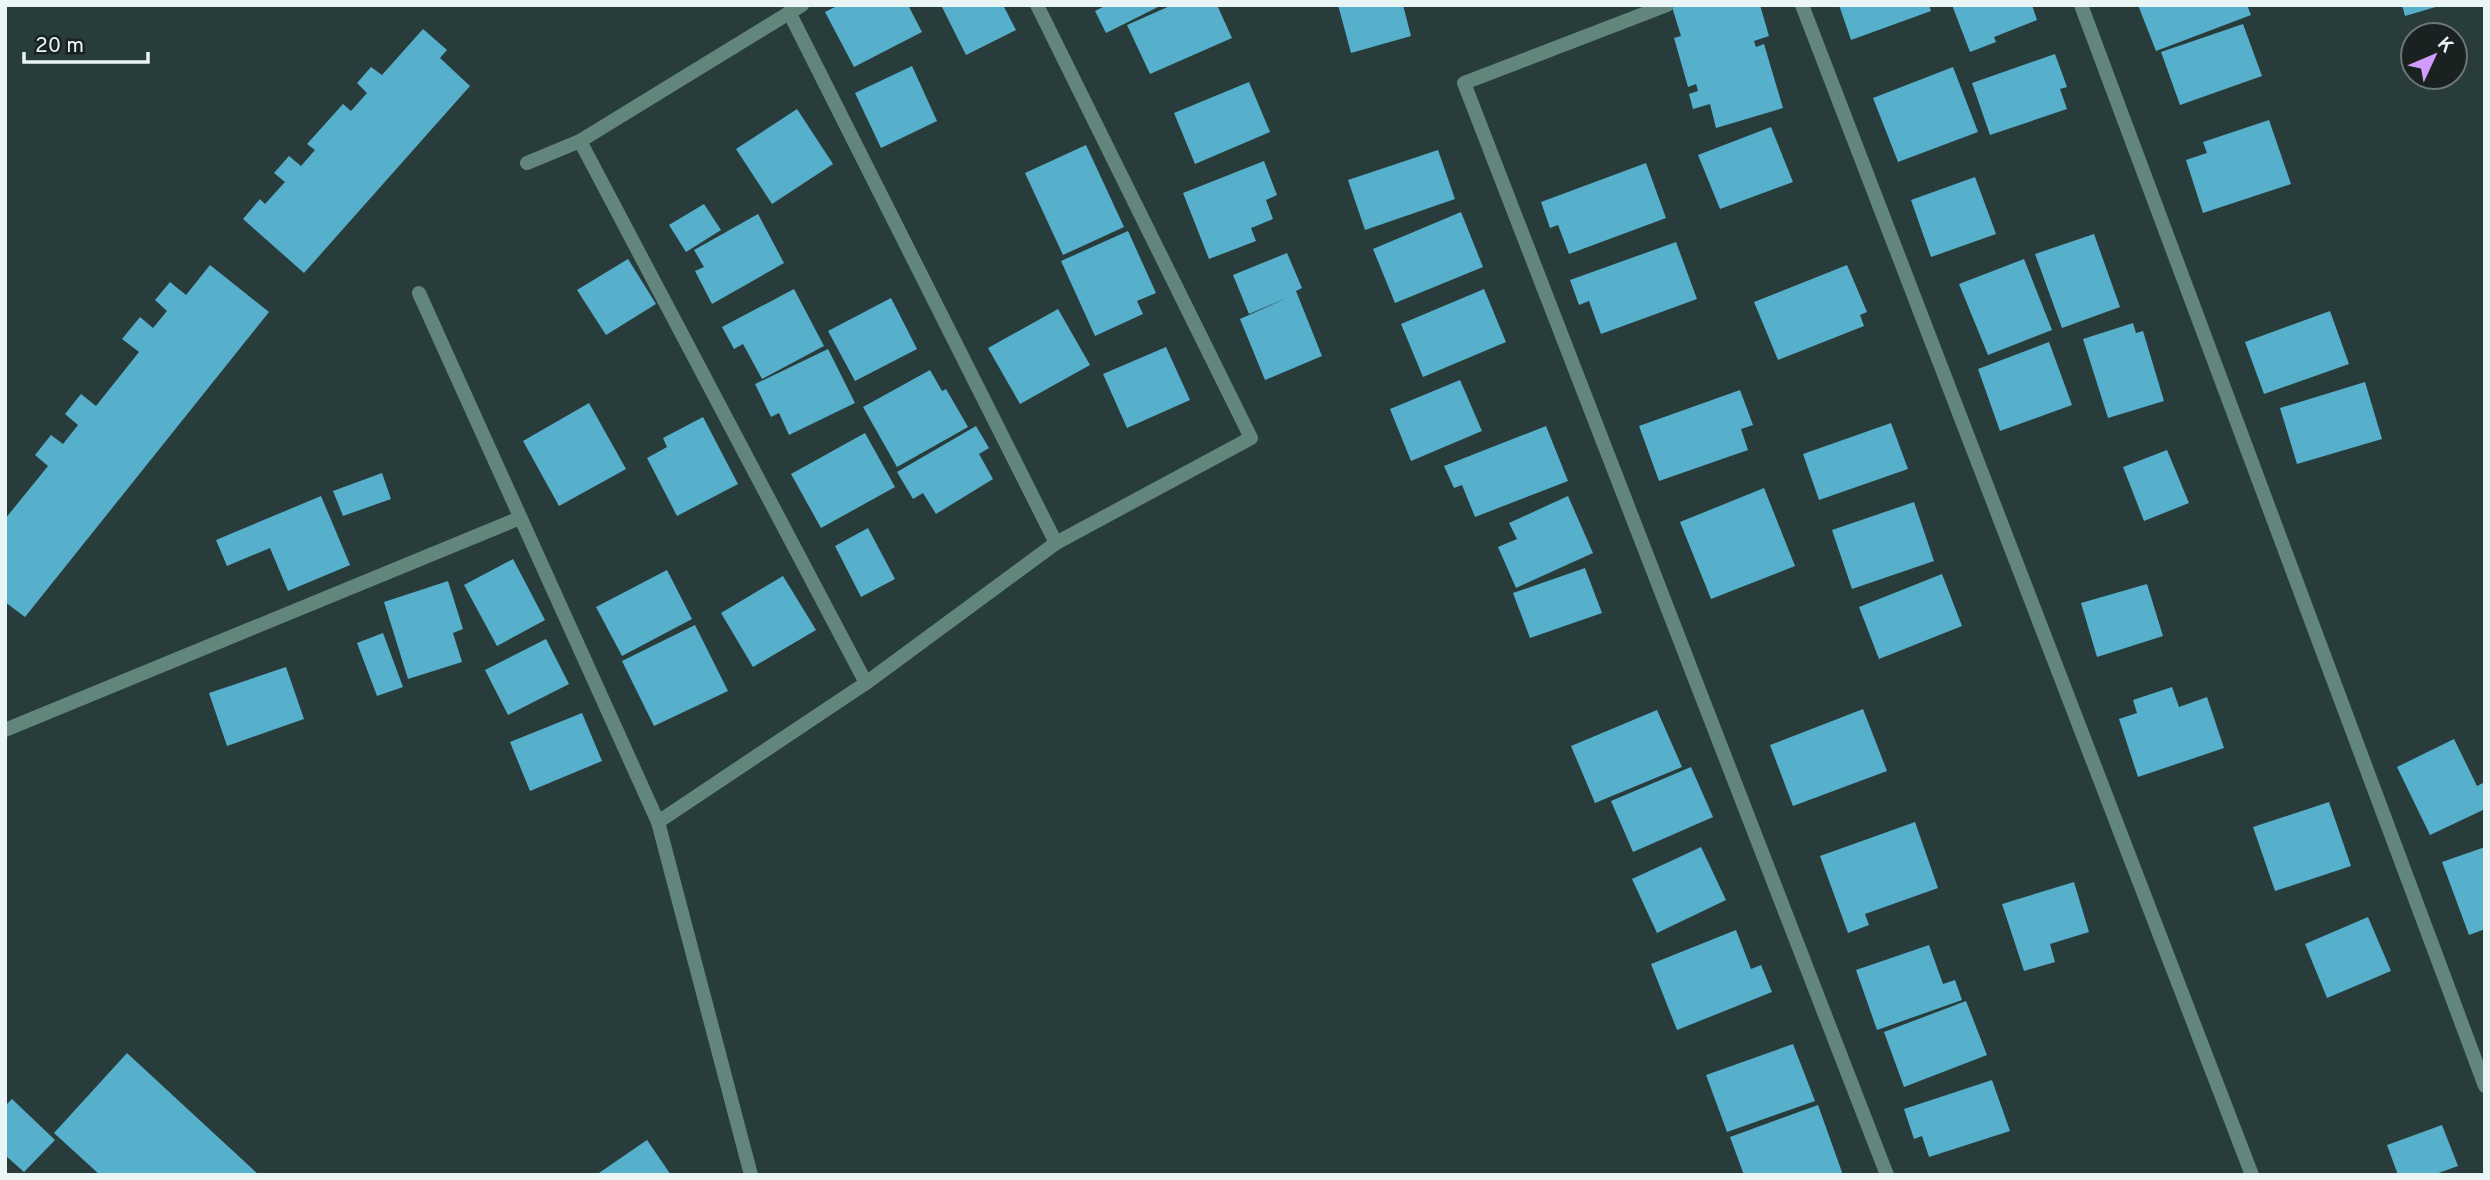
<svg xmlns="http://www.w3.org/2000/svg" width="2490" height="1180" viewBox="0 0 2490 1180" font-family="Overpass,sans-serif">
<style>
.building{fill:#57b0cb}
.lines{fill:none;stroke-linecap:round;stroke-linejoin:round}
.street{stroke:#62867c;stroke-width:14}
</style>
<rect width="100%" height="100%" fill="#293c3c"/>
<g class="building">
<path d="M839,5H908L922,32L854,67L825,12Z"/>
<path d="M941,5H1003L1016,30L966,55Z"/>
<path d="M1107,5H1162L1106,33L1095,11Z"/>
<path d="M1172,5H1217L1232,38L1150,74L1127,25Z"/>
<path d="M1338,5H1403L1411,36L1351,53Z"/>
<path d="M1677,5H1760L1769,36L1754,41L1756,47L1764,44L1783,108L1716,128L1710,104L1693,109L1689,94L1698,91L1696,84L1688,87L1674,38L1681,36L1672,7Z"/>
<path d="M1839,5H1929L1931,11L1851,40Z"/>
<path d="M1952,5H2032L2037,20L1994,37L1996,42L1970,52Z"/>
<path d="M2138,5H2247L2251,15L2156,51Z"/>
<path d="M2402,5H2439V6L2405,16Z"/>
<path d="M2243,24L2262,76L2180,105L2161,52Z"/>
<path d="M423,29L447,50L440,58L470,86L304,273L243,219L260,199L265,204L285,182L274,173L289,156L301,166L315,150L307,144L343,104L351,111L367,93L357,83L371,67L382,75Z"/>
<path d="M2055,54L2067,87L2060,89L2067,109L1990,135L1972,83Z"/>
<path d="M912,66L937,121L881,148L855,93Z"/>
<path d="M1953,67L1978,132L1898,162L1873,98Z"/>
<path d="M1249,82L1270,132L1195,164L1174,113Z"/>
<path d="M797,109L833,164L772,204L736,149Z"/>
<path d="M2269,120L2291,184L2203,213L2186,160L2207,153L2203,142Z"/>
<path d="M1771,127L1793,182L1720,209L1698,155Z"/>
<path d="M1086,145L1124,227L1063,255L1025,173Z"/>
<path d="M1438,150L1455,199L1365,230L1348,180Z"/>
<path d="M1264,161L1277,195L1266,200L1273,219L1251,228L1256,241L1209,259L1183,193Z"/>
<path d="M1646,163L1666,218L1569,254L1558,225L1550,228L1541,202Z"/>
<path d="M1975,177L1996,234L1931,257L1911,200Z"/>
<path d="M704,204L721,230L686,252L669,225Z"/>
<path d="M1461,212L1483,267L1395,303L1373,249Z"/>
<path d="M758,214L784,263L712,304L695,271L704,267L694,250Z"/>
<path d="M1128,231L1156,293L1137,301L1143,314L1095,336L1061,261Z"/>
<path d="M2094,234L2120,307L2062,328L2035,254Z"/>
<path d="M1676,242L1697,299L1601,334L1589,301L1579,305L1570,280Z"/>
<path d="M1287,253L1302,288L1296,291L1322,356L1265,380L1240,319L1289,297L1249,314L1233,275Z"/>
<path d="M628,259L656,304L606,335L577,290Z"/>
<path d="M2024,259L2052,330L1988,355L1959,284Z"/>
<path d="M210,265L269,312L25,617L5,602V519L48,466L35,455L51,435L63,444L78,425L65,414L81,394L96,406L139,352L122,339L140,317L153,328L167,311L155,300L170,282L186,295Z"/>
<path d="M1847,265L1867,312L1860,315L1864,326L1778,360L1754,302Z"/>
<path d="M794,289L824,346L762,379L743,344L734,349L722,327Z"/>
<path d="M1484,289L1506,342L1423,377L1401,324Z"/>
<path d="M891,298L917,349L855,381L828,331Z"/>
<path d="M1058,309L1090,365L1020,404L988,348Z"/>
<path d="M2330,311L2349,364L2264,394L2245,342Z"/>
<path d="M2133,323L2136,333L2143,331L2164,401L2108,418L2083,339Z"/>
<path d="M2049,342L2072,405L2000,431L1978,369Z"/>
<path d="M1166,347L1190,400L1127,428L1103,374Z"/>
<path d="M828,349L855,403L789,435L779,413L771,417L755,384Z"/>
<path d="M930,370L942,391L946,389L968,427L897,467L863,407Z"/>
<path d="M1460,380L1482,431L1411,461L1390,409Z"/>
<path d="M2365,382L2382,439L2297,464L2280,408Z"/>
<path d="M1740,390L1753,425L1741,429L1748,450L1659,481L1639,426Z"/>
<path d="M589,403L626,469L559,506L523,441Z"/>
<path d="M703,417L738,484L677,516L647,458L667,447L663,438Z"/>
<path d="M1891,423L1908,469L1819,500L1803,454Z"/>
<path d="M976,426L989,448L979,454L993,479L936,514L923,493L913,499L897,472Z"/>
<path d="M1546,426L1568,481L1475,517L1462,485L1454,488L1444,466Z"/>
<path d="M865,433L895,487L821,528L791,474Z"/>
<path d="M2167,450L2189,503L2144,521L2123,467Z"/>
<path d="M382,473L391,499L343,516L333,491Z"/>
<path d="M1764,488L1795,566L1711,599L1680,522Z"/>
<path d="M321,496L350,565L288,591L270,548L227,566L216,540Z"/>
<path d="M1568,496L1593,553L1516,588L1498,547L1517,539L1509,523Z"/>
<path d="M1914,502L1934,561L1852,589L1832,530Z"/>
<path d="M868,528L895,579L861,597L835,546Z"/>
<path d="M513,559L545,620L497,646L464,585Z"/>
<path d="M1585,568L1602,613L1530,638L1513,593Z"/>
<path d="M667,570L692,619L622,656L596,607Z"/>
<path d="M1942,574L1962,626L1879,659L1859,607Z"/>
<path d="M783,576L816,630L753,667L721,613Z"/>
<path d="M448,581L463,629L453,633L462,662L408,679L384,602Z"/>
<path d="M2147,584L2163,636L2097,657L2081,603Z"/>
<path d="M695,625L728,691L654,726L622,661Z"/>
<path d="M383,633L403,687L377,696L357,643Z"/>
<path d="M546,639L569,684L508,715L485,670Z"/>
<path d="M286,667L304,719L227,746L209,693Z"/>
<path d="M2172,687L2179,707L2207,697L2224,748L2138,777L2119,719L2137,713L2133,700Z"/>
<path d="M1863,709L1887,771L1793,806L1770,745Z"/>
<path d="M1657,710L1682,767L1595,803L1571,746Z"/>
<path d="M582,713L602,761L530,791L510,742Z"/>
<path d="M2454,739L2477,786L2483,783L2485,786V809L2430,835L2397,767Z"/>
<path d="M1691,767L1713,817L1633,852L1611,801Z"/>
<path d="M2329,802L2351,866L2275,891L2253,827Z"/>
<path d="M1915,822L1938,888L1865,914L1869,925L1848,933L1820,856Z"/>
<path d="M1701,847L1726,900L1657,933L1632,879Z"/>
<path d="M2485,847V929L2469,935L2442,862Z"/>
<path d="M2074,882L2089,932L2050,944L2055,962L2024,971L2002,904Z"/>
<path d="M2368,917L2391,971L2327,998L2305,944Z"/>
<path d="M1736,930L1751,969L1761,965L1772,992L1677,1030L1651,964Z"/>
<path d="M1929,945L1943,984L1955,980L1962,1000L1877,1030L1856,970Z"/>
<path d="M1966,1001L1987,1055L1904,1087L1884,1032Z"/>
<path d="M1793,1044L1815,1101L1727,1132L1706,1075Z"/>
<path d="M127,1053L259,1175H100L54,1133Z"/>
<path d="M1992,1080L2010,1131L1929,1157L1922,1136L1914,1139L1904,1109Z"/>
<path d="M12,1099L55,1140L24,1172L5,1155V1106Z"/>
<path d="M1818,1105L1843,1175H1744L1730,1137Z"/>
<path d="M2442,1125L2458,1166L2433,1175H2398L2387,1145Z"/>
<path d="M647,1140L671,1175H600L599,1173Z"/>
</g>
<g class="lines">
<g class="street">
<path d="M1667,5L1464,83L1887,1175"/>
<path d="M1802,5L2252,1175"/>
<path d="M2081,5L2485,1086"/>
<path d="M789,12L1056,543"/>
<path d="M580,141L866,683"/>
<path d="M527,163L580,141L802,5"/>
<path d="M419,293L658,822"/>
<path d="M5,730L520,518"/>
<path d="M751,1175L658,822L866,683L1056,543L1251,438L1037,5"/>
</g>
</g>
<rect width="2490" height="1180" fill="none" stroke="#eaf5f6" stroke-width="14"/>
<g transform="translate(2434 56) rotate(46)"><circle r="33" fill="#192121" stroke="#6d7676" stroke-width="2"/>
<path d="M0-5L12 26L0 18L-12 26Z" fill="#d29cfd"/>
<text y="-10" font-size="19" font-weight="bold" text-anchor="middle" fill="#eaf5f6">K</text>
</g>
<path d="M24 52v10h124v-10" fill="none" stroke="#eaf5f6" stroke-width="3.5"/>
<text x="35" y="52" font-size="21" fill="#eaf5f6" stroke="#192121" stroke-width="5" paint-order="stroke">20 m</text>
</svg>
